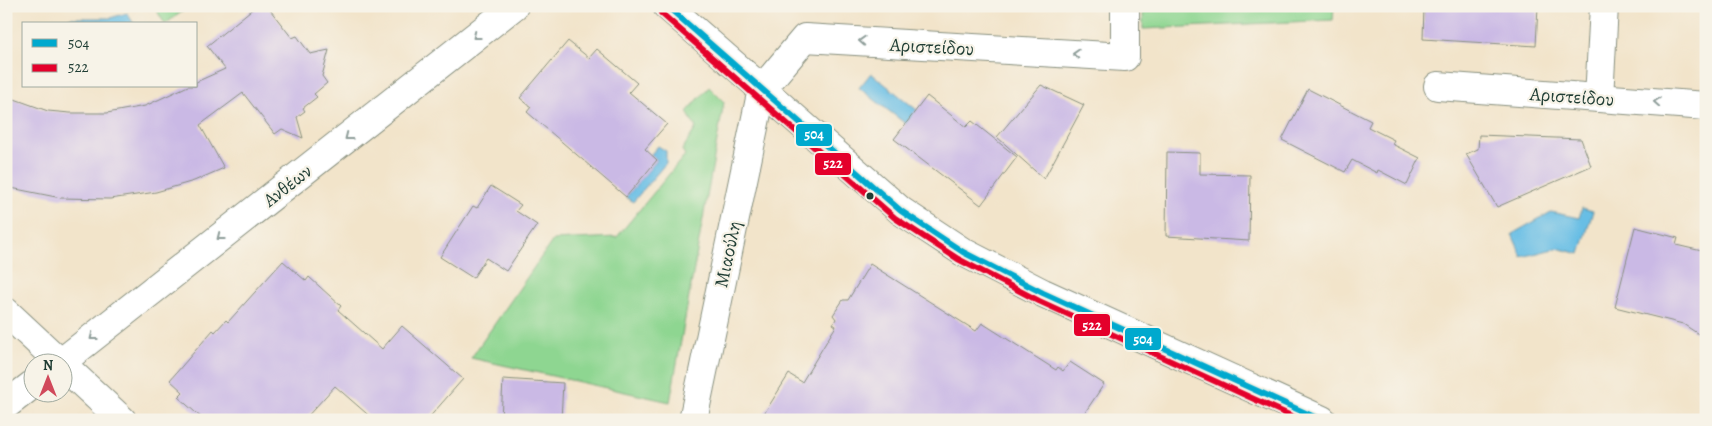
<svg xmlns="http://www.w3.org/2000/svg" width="1712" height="426" viewBox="0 0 1712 426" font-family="Alegreya,serif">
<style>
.green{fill:#8ed691;stroke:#568a62}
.water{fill:#68bee5;stroke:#447e8c}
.building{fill:#cab9e5}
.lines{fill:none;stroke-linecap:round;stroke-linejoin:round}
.minor-casing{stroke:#88907f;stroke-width:30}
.tertiary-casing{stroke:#88907f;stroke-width:30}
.minor{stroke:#fff;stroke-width:28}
.tertiary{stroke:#fff;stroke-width:28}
.bus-1-casing{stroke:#f7f3e8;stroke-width:10}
.bus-2-casing{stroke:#f7f3e8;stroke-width:10}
.bus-1{stroke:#00a9ce;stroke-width:6}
.bus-2{stroke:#e4002b;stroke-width:6}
.oneway{stroke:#8f9e9a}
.bus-dot{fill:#1f3d34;stroke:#f7f3e8;stroke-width:2}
.labels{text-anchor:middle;stroke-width:4.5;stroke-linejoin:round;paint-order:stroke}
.street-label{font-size:19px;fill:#1f3d34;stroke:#f7f3e8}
.line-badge{stroke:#f7f3e8;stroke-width:2}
.badge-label{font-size:14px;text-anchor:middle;font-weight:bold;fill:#fff}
</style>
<rect width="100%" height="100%" fill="#f7f3e8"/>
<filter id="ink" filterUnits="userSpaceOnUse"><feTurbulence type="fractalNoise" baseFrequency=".02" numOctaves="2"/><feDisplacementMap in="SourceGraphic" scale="10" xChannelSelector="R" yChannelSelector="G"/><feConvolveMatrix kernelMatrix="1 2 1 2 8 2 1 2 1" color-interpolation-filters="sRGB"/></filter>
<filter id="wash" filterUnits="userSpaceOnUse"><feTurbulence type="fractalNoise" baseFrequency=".0096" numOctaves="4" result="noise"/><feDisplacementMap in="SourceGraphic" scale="20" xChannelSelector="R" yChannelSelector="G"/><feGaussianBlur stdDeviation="1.12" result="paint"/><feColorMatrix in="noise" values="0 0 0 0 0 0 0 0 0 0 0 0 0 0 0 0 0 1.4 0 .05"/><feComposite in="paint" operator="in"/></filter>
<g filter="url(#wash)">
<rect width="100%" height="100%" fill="#f2e4ca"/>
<g class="green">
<path d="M154,6H190L165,24Z"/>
<path d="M1143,6H1334L1333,20L1143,29Z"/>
<path d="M709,87L724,102L670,402L471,358L553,240L617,237L685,155L682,150L696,128L687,112Z"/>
</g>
<g class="water">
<path d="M127,13L134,24H69V18H110Z"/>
<path d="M871,73L917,110L906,124L859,88Z"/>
<path d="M658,146L666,151V163L633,202L626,197L657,160L651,154Z"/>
<path d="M1582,208L1593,211L1580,254L1557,248L1522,257L1512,234L1551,212L1579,218Z"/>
</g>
<g id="blocks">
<g class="building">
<path d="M256,6H267L292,38L297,36L310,54L329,50L322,76L327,83L314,94L317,97L303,108L305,111L297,117L303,138L282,129L275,134L243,93L200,125L224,168L194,181L156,192L110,199L61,198L6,187V96L48,111L70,113H107L145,106L188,86H196V82L225,69L207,46Z"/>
<path d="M1424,6H1538L1536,46L1423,39Z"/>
<path d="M568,41L589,58L597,49L637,83L629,92L667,124L645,149L657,160L626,197L527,112L531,107L520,98Z"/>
<path d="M1041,85L1084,105L1044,179L997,137Z"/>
<path d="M1308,89L1371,121L1368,127L1394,140L1392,144L1420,158L1407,185L1378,170L1377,173L1352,160L1345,172L1282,140Z"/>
<path d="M927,96L966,127L972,121L1017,157L981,205L894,139Z"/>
<path d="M1479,135L1581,139L1591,166L1497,207L1466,154L1478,149Z"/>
<path d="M1167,152L1200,153V174L1250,175L1249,241L1166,236Z"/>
<path d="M491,186L521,205L516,211L537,225L506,271L486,258L473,278L440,257L473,206L477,208Z"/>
<path d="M1635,227L1678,238L1676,245L1706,252V339L1683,324L1615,307Z"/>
<path d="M283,261L306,281L309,277L341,306L338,310L382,349L402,326L463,379L427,420H374L335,386L304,420H204L178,397L183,392L170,380L213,330L215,332L226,320L228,322Z"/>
<path d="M870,264L976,331L982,323L1056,370L1058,367L1063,371L1070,362L1104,384L1080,420H760L789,374L802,382L836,326L833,324L836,319L833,315L843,300H848Z"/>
<path d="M503,379L563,383L561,420H501Z"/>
</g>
</g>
</g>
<g filter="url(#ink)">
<use href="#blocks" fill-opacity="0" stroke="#88907f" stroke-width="1"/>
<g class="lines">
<g class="minor-casing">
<g id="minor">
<path d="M1438,86L1706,106"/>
<path d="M1599,98L1604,6"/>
<path d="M6,312L122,420"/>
<path d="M59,364L514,6"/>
<path d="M6,405L32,385"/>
<path d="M693,420L762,89L805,38L1125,57V6"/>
</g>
</g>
<g class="tertiary-casing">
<path id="tertiary" d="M667,6L901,211L963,252L1043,293L1322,420"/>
</g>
<use href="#minor" class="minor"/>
<use href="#tertiary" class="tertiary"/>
<g class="bus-1-casing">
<path id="bus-1" d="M667,6L901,211L963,252L1043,293L1321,420"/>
</g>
<g class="bus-2-casing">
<path id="bus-2" d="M661,13L895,218L958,259L1039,301L1300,420"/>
</g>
<use href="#bus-1" class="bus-1"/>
<use href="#bus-2" class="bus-2"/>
</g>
<defs><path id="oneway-chevron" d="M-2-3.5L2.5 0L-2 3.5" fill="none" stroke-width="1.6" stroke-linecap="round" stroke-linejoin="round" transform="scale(1.25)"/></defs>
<g class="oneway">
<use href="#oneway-chevron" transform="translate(476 36) rotate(142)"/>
<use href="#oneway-chevron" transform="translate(862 41) rotate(-177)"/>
<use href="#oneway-chevron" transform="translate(1076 54) rotate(-177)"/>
<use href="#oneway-chevron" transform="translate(1657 102) rotate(-176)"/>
<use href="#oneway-chevron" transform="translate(348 137) rotate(142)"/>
<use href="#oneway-chevron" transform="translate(220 237) rotate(142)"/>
<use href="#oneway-chevron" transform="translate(93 337) rotate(142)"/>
</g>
</g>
<circle class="bus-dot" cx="870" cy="196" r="4.5"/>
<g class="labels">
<g class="street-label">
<text transform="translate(932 46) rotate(3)" y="7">Αριστείδου</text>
<text transform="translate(1572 96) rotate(4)" y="7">Αριστείδου</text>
<text transform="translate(287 185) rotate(-38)" y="7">Ανθέων</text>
<text transform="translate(727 254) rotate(-78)" y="7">Μιαούλη</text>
</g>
</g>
<g class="line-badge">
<rect x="795" y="123" width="38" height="24" rx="5" fill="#00a9ce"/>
<rect x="814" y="152" width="38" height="24" rx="5" fill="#e4002b"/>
<rect x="1073" y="313" width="38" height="24" rx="5" fill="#e4002b"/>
<rect x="1124" y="327" width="38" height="24" rx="5" fill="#00a9ce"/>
</g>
<g class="badge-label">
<text x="814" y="139">504</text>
<text x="833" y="168">522</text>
<text x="1092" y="330">522</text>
<text x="1143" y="344">504</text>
</g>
<rect width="1712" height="426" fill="none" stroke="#f7f3e8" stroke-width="25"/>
<rect x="22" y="22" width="175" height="65" fill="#f7f3e8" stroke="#a1aaa0"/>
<rect x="32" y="39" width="25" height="8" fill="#00a9ce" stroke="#a1aaa0"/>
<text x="68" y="48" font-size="15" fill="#1f3d34">504</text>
<rect x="32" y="64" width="25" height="8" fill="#e4002b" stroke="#a1aaa0"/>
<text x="68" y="72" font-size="15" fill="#1f3d34">522</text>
<g transform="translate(48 378)"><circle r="24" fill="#f7f3e8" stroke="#a1aaa0"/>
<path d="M0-4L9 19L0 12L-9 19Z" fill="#d1495b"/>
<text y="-8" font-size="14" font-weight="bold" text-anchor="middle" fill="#1f3d34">N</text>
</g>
</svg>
